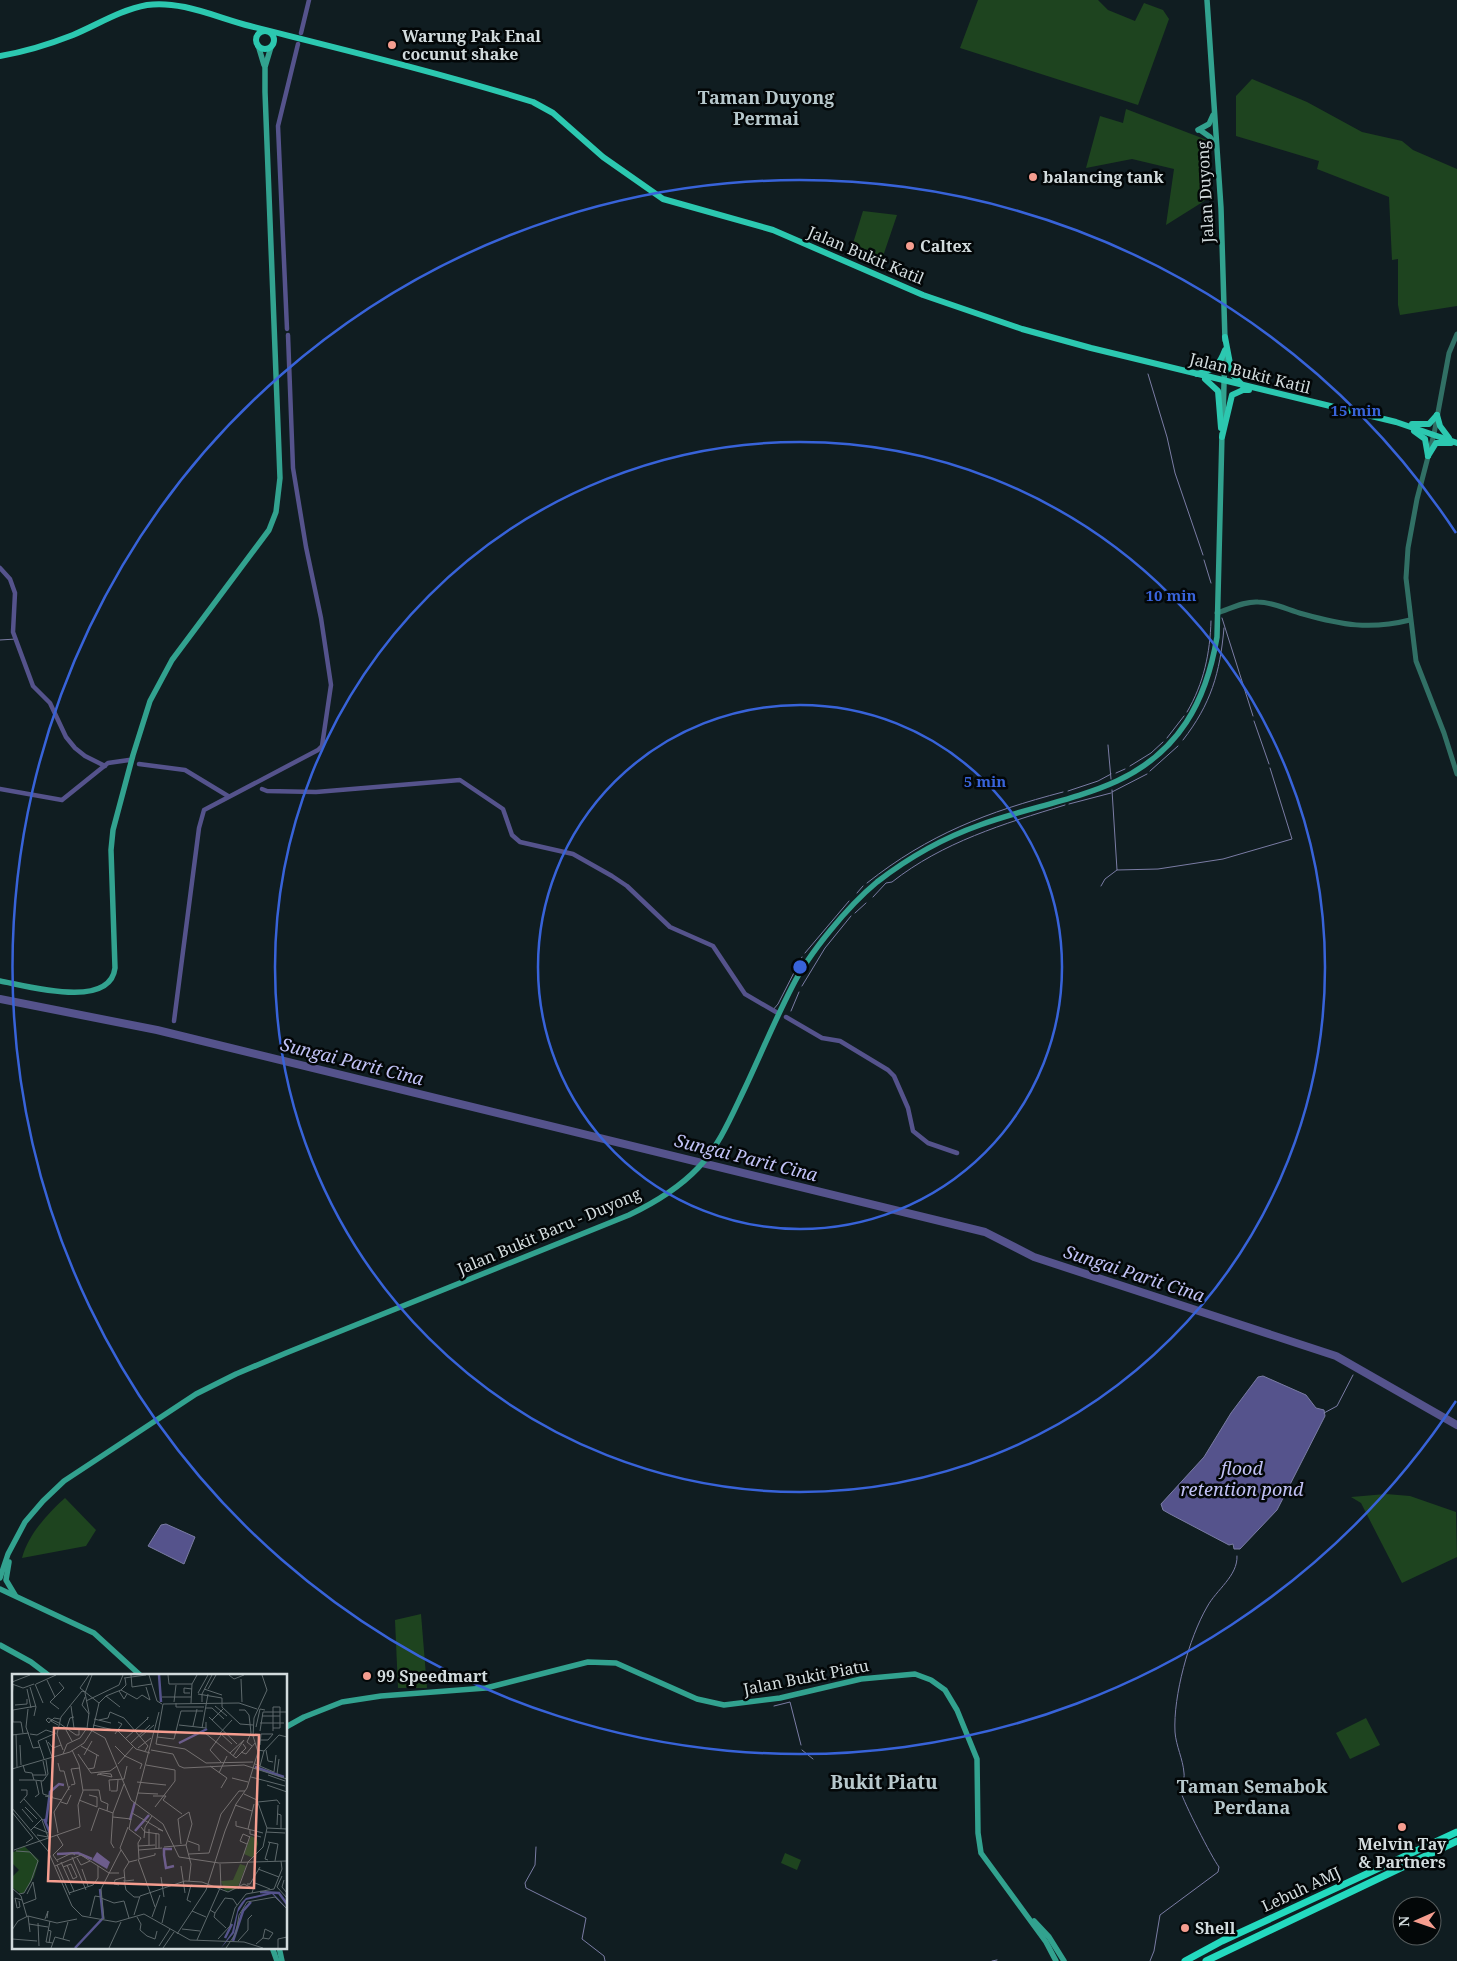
<svg xmlns="http://www.w3.org/2000/svg" width="1457" height="1961" viewBox="0 0 1457 1961" font-family="'Noto Serif',serif">
<style>
.green{fill:#1e441f}
.water{fill:#55538c;stroke:#7a7ca4}
.lines{fill:none;stroke-linecap:round;stroke-linejoin:round}
.stream{stroke:#7a7ca4;stroke-width:1}
.canal{stroke:#55538c;stroke-width:4.5}
.river{stroke:#55538c;stroke-width:8}
.tertiary{stroke:#317065;stroke-width:5}
.secondary{stroke:#32a28f;stroke-width:5.5}
.primary{stroke:#2cc8b0;stroke-width:6}
.trunk{stroke:#24dabf;stroke-width:7}
.ring{fill:none;stroke:#3863d9;stroke-width:2.5}
.poi-dot{fill:#f59d8f;stroke:#030708;stroke-width:2}
.labels{text-anchor:middle;stroke-width:5;stroke-linejoin:round;paint-order:stroke}
.poi-label{font-size:16px;font-weight:bold;fill:#d2dbdd;stroke:#030708;text-anchor:start}
.street-label{font-size:16px;fill:#d2dbdd;stroke:#030708}
.neighbourhood-label{font-size:18px;font-weight:bold;fill:#b7c8cc;stroke:#030708}
.water-label{font-size:18px;font-style:italic;fill:#c1c2f6;stroke:#030708}
.quarter-label{font-size:19px;font-weight:bold;fill:#b7c8cc;stroke:#030708}
.inset-river{fill:none;stroke:#55538c;stroke-width:2.5}
.inset-road{fill:none;stroke:#5e696c;stroke-width:1}
.view{fill:#f59d8f;fill-opacity:0.15;stroke:#f59d8f;stroke-width:2.5}
.inset-edge{fill:none;stroke:#d2dbdd;stroke-width:2.5}
.centre{fill:#3863d9;stroke:#030708;stroke-width:2.5}
.ring-label{font-size:15px;text-anchor:middle;font-weight:bold;fill:#3863d9;stroke:#030708;stroke-width:5;stroke-linejoin:round;paint-order:stroke}
</style>
<rect width="100%" height="100%" fill="#101d21"/>
<g class="green">
<path d="M978,0H1098L1108,10L1135,21L1144,3L1163,10L1169,19L1138,105L960,48Z"/>
<path d="M1252,79L1307,102L1362,132L1402,141L1413,150L1457,169V306L1400,315L1398,305V259L1392,260L1389,197L1317,169L1319,161L1236,136V96Z"/>
<path d="M1126,109L1207,140L1209,198L1166,225L1174,169L1132,159L1086,168L1100,116L1123,123Z"/>
<path d="M863,211L897,215L880,265L850,253Z"/>
<path d="M1386,1494L1410,1496L1456,1512L1457,1557L1402,1583L1361,1503L1351,1497Z"/>
<path d="M65,1498L96,1530L86,1546L22,1558C28,1535 47,1514 65,1498Z"/>
<path d="M421,1614L427,1688H398L395,1620Z"/>
<path d="M1366,1718L1380,1745L1350,1759L1336,1733Z"/>
<path d="M785,1853L801,1860L797,1870L781,1863Z"/>
</g>
<g class="water">
<path d="M1263,1376L1306,1395L1316,1408L1324,1410L1325,1416L1277,1510L1240,1549H1234L1233,1544L1229,1545L1170,1514L1163,1510L1161,1504L1204,1457L1231,1413L1258,1377Z"/>
<path d="M166,1524L195,1537L184,1564L148,1546L161,1525Z"/>
</g>
<g class="lines">
<g class="stream">
<path d="M1148,374L1167,437L1175,473L1203,555"/>
<path d="M1204,560L1211,583"/>
<path d="M1222,618L1253,716"/>
<path d="M0,640L16,639"/>
<path d="M1187,712C1204,683 1210,653 1211,621"/>
<path d="M1254,721L1269,764"/>
<path d="M1167,738L1184,716"/>
<path d="M1183,740C1211,704 1220,673 1224,628"/>
<path d="M1108,745L1111,779"/>
<path d="M1130,766L1151,753L1163,742"/>
<path d="M1150,771L1178,746"/>
<path d="M1116,773L1125,769"/>
<path d="M1112,790L1117,870L1158,869L1223,859L1292,839L1270,768"/>
<path d="M1068,791L1098,781L1111,774"/>
<path d="M1112,792L1147,774"/>
<path d="M1069,804L1111,793"/>
<path d="M867,883C929,834 987,812 1063,792"/>
<path d="M1101,886L1105,879L1117,870"/>
<path d="M857,893L863,886"/>
<path d="M873,897L886,883L892,882C943,842 1003,824 1065,805"/>
<path d="M855,913L866,903"/>
<path d="M805,953L849,901"/>
<path d="M802,986L825,948L851,916"/>
<path d="M772,1011L778,1004L802,957"/>
<path d="M791,1011L799,992"/>
<path d="M1324,1413L1337,1406L1353,1375"/>
<path d="M774,1706L790,1702L801,1745"/>
<path d="M802,1750L813,1759"/>
<path d="M536,1847L535,1865L525,1883L526,1888L586,1918L582,1939L604,1956L605,1961"/>
<path d="M992,1961L997,1960"/>
<path d="M1150,1961L1154,1951L1160,1915L1218,1872L1219,1867C1212,1858 1183,1801 1181,1792C1181,1786 1185,1779 1184,1773C1183,1759 1176,1746 1175,1732C1173,1696 1189,1638 1207,1607C1216,1590 1238,1576 1237,1556"/>
</g>
<g class="canal">
<path d="M301,33L309,0"/>
<path d="M287,329L278,126L298,44"/>
<path d="M0,568L10,579L15,593L13,632L33,686L50,703L66,737L75,748L85,756L105,766"/>
<path d="M139,764L185,770L228,796"/>
<path d="M0,789L62,800L108,763L129,760"/>
<path d="M262,789L267,791L316,792L460,780L503,809L512,835L520,842L573,854L612,876L627,886L670,927L713,946L745,994L776,1012"/>
<path d="M786,1017L822,1038L840,1041L888,1070L894,1076L908,1108L913,1131L928,1143L957,1153"/>
<path d="M174,1021L199,828L204,810L318,750L322,746L331,685L321,618L306,547L293,468L288,335"/>
</g>
<path class="river" d="M0,999L157,1030L985,1232L1034,1257L1336,1356L1457,1425"/>
<g class="tertiary">
<path d="M1457,334L1449,353L1434,434L1417,499L1408,548L1406,578L1416,661L1444,733L1457,774"/>
<path d="M1217,613C1230,609 1244,601 1258,602C1273,602 1288,610 1303,614C1342,625 1370,630 1410,620"/>
</g>
<g class="secondary">
<path d="M1207,0L1221,208L1225,340"/>
<path d="M258,45L264,65"/>
<path d="M1198,130L1209,124L1213,115"/>
<path d="M1200,130L1210,137L1215,144"/>
<path d="M1223,417L1225,352"/>
<path d="M0,981C27,986 110,1010 115,968L111,850L113,830L133,755L150,701L172,660L269,530L276,512L280,478L265,92V67L271,47"/>
<path d="M9,1562L6,1580L15,1595"/>
<path d="M0,1578L8,1554L25,1522L43,1501L64,1481L196,1394L236,1374L286,1353L629,1215C654,1203 678,1189 698,1168C719,1146 731,1117 744,1090C760,1056 775,1020 792,987C809,953 848,906 877,882C908,858 943,838 980,825C1023,809 1076,800 1117,781C1179,752 1206,702 1217,637L1222,434"/>
<path d="M0,1589L94,1633L140,1675"/>
<path d="M0,1645L31,1662L48,1675"/>
<path d="M286,1727L304,1717L342,1702L381,1696L486,1688L588,1662L616,1663L697,1699L724,1705L780,1698L861,1679L915,1674L931,1680L945,1690L957,1710L977,1759L978,1833L981,1853L1046,1942L1056,1961"/>
<path d="M1034,1921L1049,1937L1064,1961"/>
<path d="M272,1947L277,1961"/>
<path d="M279,1947L282,1961"/>
</g>
<g class="primary">
<circle cx="265" cy="40" r="9"/>
<path d="M0,56C24,52 50,44 73,35C97,25 120,10 147,5C181,0 218,18 250,26C345,50 440,73 533,102L553,113L603,157L663,199L773,230L923,295L1022,329L1091,348L1396,422L1457,443"/>
<path d="M1225,337L1232,374L1243,386"/>
<path d="M1197,374C1214,370 1219,366 1225,350"/>
<path d="M1205,379L1218,391L1221,428"/>
<path d="M1437,415L1440,426L1449,438"/>
<path d="M1412,424H1429L1437,415"/>
<path d="M1414,431L1425,439L1428,456"/>
<path d="M1222,437L1232,395L1243,390H1249"/>
<path d="M1428,456L1436,443H1451"/>
</g>
<g class="trunk">
<path d="M1185,1961L1222,1941L1457,1832"/>
<path d="M1206,1961L1457,1841"/>
</g>
</g>
<g class="ring">
<circle cx="800" cy="967" r="262"/>
<circle cx="800" cy="967" r="525"/>
<path d="M1456 1401A787 787 0 1 1 1456 533"/>
</g>
<g class="poi-dot">
<circle cx="392" cy="45" r="5"/>
<circle cx="1033" cy="177" r="5"/>
<circle cx="910" cy="246" r="5"/>
<circle cx="367" cy="1676" r="5"/>
<circle cx="1402" cy="1827" r="5"/>
<circle cx="1185" cy="1928" r="5"/>
</g>
<g class="labels">
<g class="poi-label">
<text x="402" y="42">Warung Pak Enal<tspan x="402" dy="18">cocunut shake</tspan></text>
<text x="1043" y="183">balancing tank</text>
<text x="920" y="252">Caltex</text>
<text x="377" y="1682">99 Speedmart</text>
<text x="1402" y="1850" text-anchor="middle">Melvin Tay<tspan x="1402" dy="18">&amp; Partners</tspan></text>
<text x="1195" y="1934">Shell</text>
</g>
<g class="street-label">
<text transform="translate(1205 192) rotate(-93)" y="6">Jalan Duyong</text>
<text transform="translate(866 255) rotate(23)" y="6">Jalan Bukit Katil</text>
<text transform="translate(1250 373) rotate(14)" y="6">Jalan Bukit Katil</text>
<text transform="translate(549 1231) rotate(-23)" y="6">Jalan Bukit Baru - Duyong</text>
<text transform="translate(806 1677) rotate(-11)" y="6">Jalan Bukit Piatu</text>
<text transform="translate(1301 1889) rotate(-25)" y="6">Lebuh AMJ</text>
</g>
<g class="neighbourhood-label">
<text x="766" y="104">Taman Duyong<tspan x="766" dy="21">Permai</tspan></text>
<text x="1252" y="1793">Taman Semabok<tspan x="1252" dy="21">Perdana</tspan></text>
</g>
<g class="water-label">
<text transform="translate(352 1062) rotate(14)" y="6">Sungai Parit Cina</text>
<text transform="translate(746 1158) rotate(14)" y="6">Sungai Parit Cina</text>
<text transform="translate(1134 1274) rotate(18)" y="6">Sungai Parit Cina</text>
<text x="1242" y="1475">flood<tspan x="1242" dy="21">retention pond</tspan></text>
</g>
<g class="quarter-label">
<text x="884" y="1789">Bukit Piatu</text>
</g>
</g>
<g transform="translate(12 1674)">
<rect width="275" height="275" fill="#101d21"/>
<path d="M239,162L245,165L246,170L241,184L232,180ZM12,172L27,186L22,203L12,219H8L0,213V203L7,196L0,189V179ZM228,190L234,192L225,215L213,217L209,207L221,206Z" fill="#1e441f"/>
<path d="M85,178L98,188L95,195L80,186ZM260,218L275,234L260,220L234,226L226,238L222,259L209,274L220,258L226,234L230,228L234,224Z" fill="#55538c"/>
<path class="inset-river" d="M147,1L149,28M167,69L195,55M243,93L272,103M32,145L38,159M118,146L123,128M34,148L38,118L47,110L52,111M123,157L137,141M160,175H152V181L154,194L162,192M45,180L66,179L80,185M248,218L267,219L275,230M213,264L220,250M221,267L231,237L239,228M63,274L91,244L88,215"/>
<path class="inset-road" d="M77,1L68,14L87,29M119,1L120,13L140,10M137,1L145,27L150,30M156,1L157,10H180M217,1L222,5L232,1M112,4L134,1M229,5L230,28M35,6L43,23M0,8L18,1M0,10L11,14L22,10M23,10L31,29M24,10L44,1M18,13L24,33L22,42M15,15L19,34M192,15L210,21M196,15L204,1M109,16L125,25L130,21L138,26L134,13M107,17L112,25L115,20M178,19H172V14L180,15M186,19L196,1M186,20L210,24V33L228,50L241,51M94,22L108,33M73,23L70,31L77,40M150,23H179M0,26L1,11M74,27L107,11L111,1M162,28L164,11M190,28V20L200,1M164,29V33H192M179,29L180,10L185,1M151,30L227,29L245,35M151,30L144,70L173,75L194,89L241,88M3,31L15,30V25M59,32L62,54H74M203,32L215,42M194,34H200L212,45M16,35L14,53L21,74L28,73M47,35L38,28L52,14L47,8M1,36V48H9L11,59M1,36L24,32M227,36H233L237,41L239,59L235,68L240,72M250,42H268M197,43L225,70M82,45L99,49M39,46L37,49L34,46L36,44L47,49M87,46L96,44L98,38L112,44L136,72L133,77M200,46L212,34M47,49L64,61H67V55M248,49H272M46,51L39,47L42,44L48,45M81,51L106,57L124,75L138,79M167,51L194,54V48M181,52L185,35M244,53L248,35L253,36M75,54L93,64L119,126L151,150L167,183L207,189L275,187M190,54L196,20M81,55L87,29L94,22L109,16L114,11L113,4M248,57L251,38H274M261,57V33H268V54H261M193,59L224,84L234,74L231,70M4,60L5,93M18,60L25,61L34,56L43,59M103,60L110,50L106,48M0,61L17,59M128,63L142,51M145,63L162,65L169,37H191M113,65L133,47L136,44V43L135,46M34,66L40,83M248,66H256L261,60M60,67L54,56L58,44L62,43M36,68L41,74L49,71M118,70L138,51M220,70L208,59L220,46M8,71L9,91M248,71L249,60H261M69,72L87,82M103,72L113,82L121,73M126,74L139,64M51,76L45,60L49,43L70,17L73,18M139,76L161,80L167,92L172,94L232,91L275,105M246,76L252,77L267,61L275,63M254,76L256,87L261,88M229,78L234,80L243,69M218,79L232,66L221,82M51,80L55,70L68,64L75,54L77,39L73,19L80,1M66,80L79,99L98,97L105,92M72,81L80,67M32,85L26,67L44,59M209,88L198,76L209,61M46,89L48,97H52L57,116M106,90L113,82L130,90L128,95M243,90L262,98L264,81M11,91L13,98L20,99L22,106L31,107L36,100L34,86M134,91L163,96V107L143,133M198,92L215,104L209,114M248,92L252,77M0,95L58,78L72,69L81,55M76,95L82,94L85,81M207,99L215,82M265,100L267,85M21,101H34L31,87M85,101L90,99L99,100L100,103L86,100M256,101L273,107M239,103L273,112M220,104L236,108M7,106H22M29,107L31,120L41,123M125,108L154,111M59,111L63,110L59,95L68,94M255,111L275,118M71,116H87L89,127L96,130L95,137M98,117L97,106L112,105L115,92M99,117H105L106,106M126,119L146,120M33,122L50,126M141,122H154L151,126L170,140M23,123L27,120L24,107M12,125L31,146M67,126L85,133V123L77,121M49,128L55,130L59,121M246,128L265,126L268,130M8,129L15,121V116H9M123,130L147,38M223,131L240,137M13,133L25,145M0,134L36,177L60,232L70,242L104,248L132,240L178,266L232,268L251,274M10,135L21,148M0,138L21,164L14,169M120,139L151,157L146,155M266,140L269,141V155M101,143L119,145M119,145L117,155L129,164L126,169L127,185L143,181V179M224,147V152L251,159M265,151L266,131M22,153L36,159M116,153L108,174L117,188M129,153L133,158L147,160V174M255,154L275,155M236,155L242,130M19,156L30,145M238,156V160L249,163M79,157L87,134L101,139M254,158L273,159M46,159L42,138L58,112M25,161L36,163L30,146M45,161L51,171L41,181L46,188M132,164L133,153L140,142M176,167L187,171V177M256,168L266,170L263,187M169,170L166,145L177,138L180,150L174,171L179,190L177,207M235,170L228,167L231,160L238,163M137,171V155M126,172L143,171M152,173L174,171M102,174L99,169L101,139L112,110M144,175V159M2,176L68,153L66,131L71,117L67,91L60,76M127,176L150,174M4,177L18,178L26,187L19,207L12,219L7,220M177,180L197,179L209,140L227,117H233M60,183L74,216M65,184L69,191L78,187M126,185L138,218M45,186L60,179L63,181M256,186L253,185L258,168M49,188L62,217M229,188L238,162M208,190L209,214M45,191L58,221M55,191L61,205L65,203M43,192L69,181L97,199H107M169,192L173,219M51,193L59,190L65,203M70,195L76,212M246,195L267,203M270,202L265,213L275,224M149,203L152,223M112,206L114,216L122,223H127M122,206L113,207L112,196L117,188L125,186M272,206L270,213L275,219M235,210H238L248,193M107,211L102,210L103,206L113,203M0,214L9,222L15,243M226,215L236,188L251,173L255,154L245,126L232,120M138,218L143,233M57,219L81,211L86,204V192M240,219L243,209L258,215M89,224L102,229L112,227M7,227L8,233L5,234L3,224L10,226M112,227L117,244M179,228L175,226L179,211L183,212M11,230L24,225L21,208L15,220M198,236L203,239L213,224L221,225L225,231M180,237L194,243M203,239L202,243L214,254M122,241L128,222L173,207L190,208L216,218L232,210L240,214M16,242L18,258M78,242L83,222L89,223M125,243L129,250L128,256L135,262L143,265L145,257M140,243L148,221M33,245L36,237L35,244M92,245L89,215L109,176M38,247L34,268L41,269M26,249L27,272M150,249L154,232M17,250L36,253M170,255L188,257M0,256L6,247L16,242L45,249L65,245M36,256L39,257L37,269M165,260L194,216L213,157L224,130L235,114L246,78L241,62L242,44L255,16L250,1M0,265L25,267M51,265L56,248M206,265L218,252L223,234L234,220L262,215L270,195L269,187M185,266L208,214M226,267L236,256V245L240,241M244,270L251,264L253,255L261,259L257,265L251,264M147,272L158,255M39,274L43,263L58,267M97,274L109,248M151,274L162,258M214,274L224,259L227,241L235,228L263,223L275,235M266,274V265L275,263"/>
<path class="view" d="M42,54L247,61L242,214L36,207Z"/>
<rect width="275" height="275" class="inset-edge"/>
</g>
<circle cx="800" cy="967" r="8" class="centre"/>
<g class="ring-label">
<text x="1356" y="416">15 min</text>
<text x="1171" y="601">10 min</text>
<text x="985" y="787">5 min</text>
</g>
<g transform="translate(1417 1921) rotate(268)"><circle r="24" fill="#030708" stroke="#565c5d"/>
<path d="M0-4L9 19L0 12L-9 19Z" fill="#f59d8f"/>
<text y="-8" font-size="14" font-weight="bold" text-anchor="middle" fill="#d2dbdd">N</text>
</g>
</svg>
